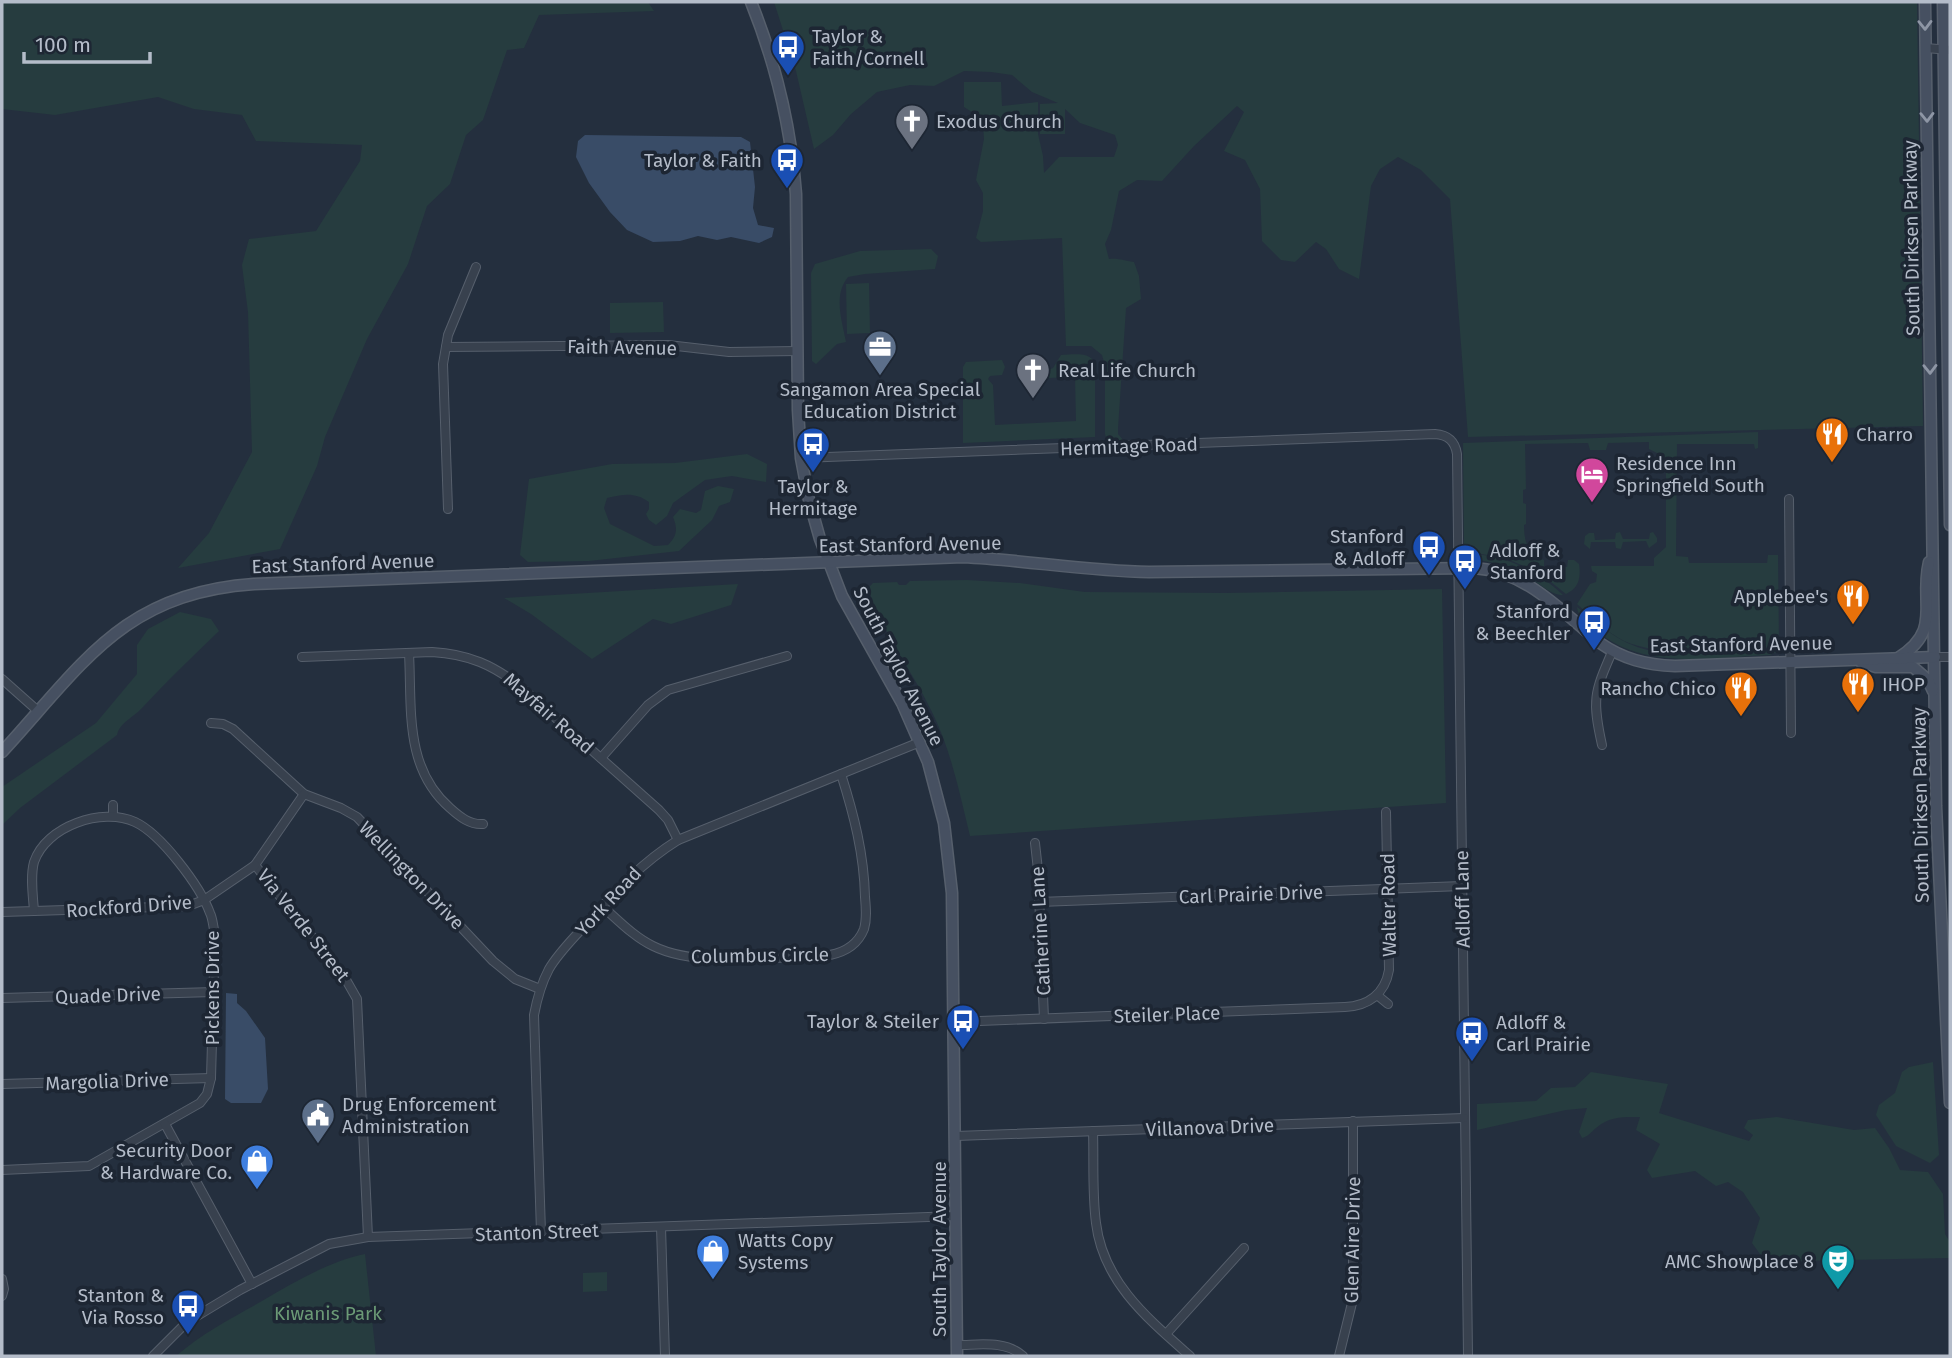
<svg xmlns="http://www.w3.org/2000/svg" width="1952" height="1358" viewBox="0 0 1952 1358" font-family="'Fira Sans',sans-serif">
<style>
.green{fill:#263c3f}
.water{fill:#394c67}
.lines{fill:none;stroke-linecap:round;stroke-linejoin:round}
.street-casing{stroke:#565f6c;stroke-width:10}
.secondary-casing{stroke:#565f6c;stroke-width:13}
.street{stroke:#38414e;stroke-width:8}
.secondary{stroke:#465061;stroke-width:10}
.oneway{stroke:#8e96a5}
.labels{text-anchor:middle;stroke-width:7;stroke-linejoin:round;paint-order:stroke}
.poi-label{font-size:19px;fill:#b4bcc9;stroke:#1d2633;text-anchor:start}
.street-label{font-size:19px;fill:#b4bcc9;stroke:#1d2633}
.park-label{font-size:19px;fill:#6b9a76;stroke:#1d2633}
</style>
<rect width="100%" height="100%" fill="#242f3e"/>
<g class="green">
<path d="M2,2H648L654,11L539,15L524,48L507,50L483,120L466,135L450,184L427,206L408,264L367,339L325,437L317,466L280,549L178,568L209,533L252,452L248,312L242,265L249,239L316,231L360,161L362,145L256,141L242,115L194,109L158,97L55,115L2,109Z"/>
<path d="M774,2H1917L1923,426L1468,437L1450,199L1421,170L1398,157L1380,169L1371,186L1359,279L1339,269L1326,249L1316,242L1295,262L1281,260L1262,241L1260,189L1245,160L1224,151L1244,112L1237,106L1194,146L1162,181L1137,180L1119,191L1111,230L1105,244L1109,259C1120,258 1124,261 1134,262L1139,276L1141,299L1126,308L1118,428V434L1124,441L1134,443L1110,442L1107,439L1112,436L1106,437L1105,434V366L1102,355L1091,346H1066L1062,238L981,242L976,238L983,211V193L976,180L984,139L983,125L978,116L964,107V82H1001L1002,106L1038,102V134L1043,156L1044,173L1059,157H1114L1118,145L1115,135L1080,123L1065,109V134H1040V104L1058,103L1032,92L1012,75L991,72L964,71L934,86L910,85L877,92L851,114L833,135L814,149L796,71Z"/>
<path d="M931,249L938,256L935,269L865,274L848,277C833,295 842,321 846,342L837,344L816,364L812,361L811,273L815,264L860,251Z"/>
<path d="M869,283L870,333L847,334L846,284Z"/>
<path d="M663,302L664,332L610,333V303Z"/>
<path d="M1061,355C1072,355 1089,351 1095,363V437L963,443V367L966,362L1002,360L1005,367L1002,375L990,376L988,379L993,385L995,425L1076,421L1075,377L1048,378V375H1044V372L1053,368Z"/>
<path d="M1758,432V448L1755,449L1754,444H1677L1676,556L1688,557L1689,563H1767L1768,555H1778L1779,647C1735,649 1664,659 1624,641C1606,632 1592,617 1577,604L1590,584L1596,582L1597,574L1592,571L1591,566H1654V558L1666,547V466L1661,455L1649,449V442L1608,443L1606,450H1590L1588,443L1525,444L1526,489L1523,490V503L1526,504V524L1524,525C1524,540 1527,555 1544,560V567L1540,573L1505,558L1464,551L1463,443Z"/>
<path d="M747,454L767,464L766,482L732,476L705,480L673,503L667,516L656,525L649,520L646,514L649,509V502C635,492 624,494 607,498L604,508L610,524L654,546L668,545C677,536 678,529 673,517L680,509L696,513L701,510L705,491L718,486L734,489L730,502L719,506L712,520L679,551L589,561L528,562L520,555L529,479L612,464L675,463Z"/>
<path d="M1620,532L1623,539H1649L1650,533L1653,532L1657,538V542L1649,548L1646,541L1623,542L1621,549L1616,548L1615,542H1591L1590,549L1584,544L1585,536L1589,533H1594L1595,540L1615,539L1616,533Z"/>
<path d="M1472,554C1508,556 1537,571 1563,595C1548,595 1533,577 1519,570C1504,564 1489,562 1474,559Z"/>
<path d="M1568,560H1574L1579,564C1581,578 1579,588 1566,594L1541,574L1546,567H1567Z"/>
<path d="M967,580L1020,583L1085,592L1225,593L1442,589L1446,803L970,836C960,795 951,750 932,712C912,670 882,633 868,588L873,583L897,582L899,585H906L910,581Z"/>
<path d="M738,584L731,605L671,624L653,619L592,659L531,614L504,598Z"/>
<path d="M1577,607C1604,629 1627,650 1663,652L1781,650L1770,655C1712,657 1644,671 1597,631C1588,624 1578,618 1577,607Z"/>
<path d="M180,612L211,619L219,631C193,656 167,681 142,708C133,718 120,722 117,735L20,808L2,825V787L96,723L137,674V645L148,629Z"/>
<path d="M1933,1062L1939,1155L1930,1163L1896,1146L1876,1115L1879,1105L1895,1093L1902,1072L1909,1067Z"/>
<path d="M1591,1072L1668,1084L1659,1113L1749,1141L1753,1135L1744,1128L1748,1120L1777,1117L1854,1130L1875,1128L1889,1148L1900,1170L1928,1172L1943,1194L1945,1234L1950,1242V1258L1795,1261L1760,1254L1752,1243L1760,1218L1743,1192L1728,1182L1716,1186L1695,1171L1652,1178L1647,1170L1660,1144L1636,1130L1640,1117C1623,1117 1610,1116 1596,1128C1590,1133 1589,1136 1582,1138L1579,1132L1587,1108L1566,1110L1477,1130V1104L1536,1101L1551,1088L1575,1087Z"/>
<path d="M365,1254L376,1356H176C202,1333 232,1318 262,1301C295,1282 327,1262 365,1254Z"/>
<path d="M607,1272V1291L583,1292V1273Z"/>
</g>
<g class="water">
<path d="M585,135L741,137L750,142L755,187L753,208L758,225L774,228L772,237L759,243L731,237L717,240L698,236L680,241L653,242L627,230L610,212L589,183L576,157L578,141Z"/>
<path d="M226,993L237,994V1003L246,1011L265,1038L268,1089L261,1103H231L225,1099Z"/>
</g>
<g class="lines">
<g class="street-casing">
<g id="street">
<path d="M1926,48L1950,50"/>
<path d="M446,347L668,345L729,352L798,351"/>
<path d="M801,458L1435,434C1448,435 1455,441 1457,454L1468,1356"/>
<path d="M1789,499L1791,733"/>
<path d="M448,509L443,364L448,335L476,267"/>
<path d="M409,653C412,709 404,768 450,808C460,817 470,825 483,824"/>
<path d="M302,657L432,652C468,654 494,665 522,688L659,810L668,820L678,840"/>
<path d="M1935,657H1950"/>
<path d="M2,679L38,711"/>
<path d="M211,723L223,724L233,729L304,794L341,808L357,817L493,961L515,979L540,989"/>
<path d="M1602,745C1592,700 1594,693 1612,652"/>
<path d="M601,758L648,705L668,690L787,656"/>
<path d="M304,794L255,865L345,978L357,999L368,1237"/>
<path d="M113,816V805"/>
<path d="M1035,843L1038,870L1044,1019"/>
<path d="M1039,902L1462,886"/>
<path d="M602,906C618,920 634,937 653,946C699,969 779,956 830,955C845,952 858,944 864,929C867,919 866,908 865,897C864,854 854,815 841,774"/>
<path d="M34,911L188,906L204,900L255,865"/>
<path d="M2,912L34,911C33,896 30,877 34,862C46,826 102,807 135,822C161,834 200,886 210,913C213,919 213,927 215,934L211,1078L207,1094L200,1103L89,1166L2,1170"/>
<path d="M1377,995L1388,1004"/>
<path d="M2,998L214,992"/>
<path d="M954,1022L1345,1007C1368,1006 1385,994 1389,970L1386,812"/>
<path d="M2,1084L211,1078"/>
<path d="M165,1124L252,1284"/>
<path d="M1093,1131C1094,1161 1092,1193 1096,1223C1103,1282 1148,1319 1190,1356"/>
<path d="M956,1136L1464,1118"/>
<path d="M661,1227L665,1356"/>
<path d="M541,1232L534,1015C537,999 541,984 549,969C559,952 574,938 587,923C615,892 641,863 678,840L920,742"/>
<path d="M2,1279L4,1289L2,1296"/>
<path d="M1166,1334L1244,1248"/>
<path d="M957,1345C980,1345 1005,1340 1023,1356"/>
<path d="M153,1356L187,1322L240,1290L329,1244L368,1237L956,1216"/>
<path d="M1339,1356L1353,1299V1121"/>
</g>
</g>
<g class="secondary-casing">
<g id="secondary">
<path d="M751,2C776,64 791,127 796,194L798,410L801,458L809,500L820,539L842,596L902,703L928,762L944,823L952,893L957,1356"/>
<path d="M1925,2L1936,806L1950,1103"/>
<path d="M1943,2L1950,525"/>
<path d="M1898,658C1943,630 1919,604 1929,562"/>
<path d="M1861,662L1876,667H1913L1928,680L1933,691"/>
<path d="M2,752C83,664 123,593 254,584L963,557C1025,560 1087,571 1149,572L1474,568C1527,571 1561,611 1600,643C1623,659 1646,665 1675,666L1935,657"/>
</g>
</g>
<use href="#street" class="street"/>
<use href="#secondary" class="secondary"/>
</g>
<defs><path id="oneway-chevron" d="M-2-3.5L2.5 0L-2 3.5" fill="none" stroke-width="1.6" stroke-linecap="round" stroke-linejoin="round" transform="scale(1.75)"/></defs>
<g class="oneway">
<use href="#oneway-chevron" transform="translate(1925 25) rotate(89)"/>
<use href="#oneway-chevron" transform="translate(1927 117) rotate(89)"/>
<use href="#oneway-chevron" transform="translate(1930 369) rotate(89)"/>
</g>
<defs>
<g id="bus-pin" transform="scale(1.75)"><path d="M0 17L-7.5 6A9.5 9.5 0 1 1 7.5 6Z" fill="#1a4fb4" stroke="#1d2633"/><path d="M-5-6H5V4H4V6H2V4H-2V6H-4V4H-5ZM-3.5-4V0h7V-4ZM-3.5 1.2v1.5H-2V1.2ZM2 1.2v1.5H3.5V1.2Z" fill="#fff"/></g>
<g id="church-pin" transform="scale(1.75)"><path d="M0 17L-7.5 6A9.5 9.5 0 1 1 7.5 6Z" fill="#6b7280" stroke="#1d2633"/><path d="M-1.2-6h2.4v3.5h3.3v2.4h-3.3V6h-2.4V-.1h-3.3v-2.4h3.3Z" fill="#fff"/></g>
<g id="office-pin" transform="scale(1.75)"><path d="M0 17L-7.5 6A9.5 9.5 0 1 1 7.5 6Z" fill="#5c6f8a" stroke="#1d2633"/><path d="M-6-3h4V-5.5h4V-3h4V5H-6ZM-1-4.5V-3h2v-1.5ZM-6 0V1H6V0Z" fill="#fff"/></g>
<g id="restaurant-pin" transform="scale(1.75)"><path d="M0 17L-7.5 6A9.5 9.5 0 1 1 7.5 6Z" fill="#e8710a" stroke="#1d2633"/><path d="M-5-6h1v4h1v-4h1v4h1v-4h1v5L-1.5 .5V6h-2V.5L-5-1ZM5-6V6H3V1.5H1.5Q1.5-4 5-6Z" fill="#fff"/></g>
<g id="hotel-pin" transform="scale(1.75)"><path d="M0 17L-7.5 6A9.5 9.5 0 1 1 7.5 6Z" fill="#d1479c" stroke="#1d2633"/><path d="M-6-4.5h1.5V1H6V5H4.5V3h-9V5H-6ZM-4 0a1.8 1.8 0 1 1 3.6 0ZM.5 0V-2.5h3Q6-2.5 6 0Z" fill="#fff"/></g>
<g id="civic-pin" transform="scale(1.75)"><path d="M0 17L-7.5 6A9.5 9.5 0 1 1 7.5 6Z" fill="#5c6f8a" stroke="#1d2633"/><path d="M-.6-6.5H3V-4.5H.6V-3L4-1V1h2V6H-6V1h2V-1L-.6-3ZM-1.2 2.5V6h2.4V2.5Z" fill="#fff"/></g>
<g id="shop-pin" transform="scale(1.75)"><path d="M0 17L-7.5 6A9.5 9.5 0 1 1 7.5 6Z" fill="#3f7fe0" stroke="#1d2633"/><path d="M-5-2.5h2.3a2.7 3.5 0 0 1 5.4 0H5L5.5 6h-11ZM-1.5-2.5h3a1.5 2.3 0 0 0-3 0Z" fill="#fff"/></g>
<g id="theatre-pin" transform="scale(1.75)"><path d="M0 17L-7.5 6A9.5 9.5 0 1 1 7.5 6Z" fill="#0f9aa8" stroke="#1d2633"/><path d="M-5-5.5Q0-4 5-5.5V0Q5 5 0 6Q-5 5-5 0ZM-3.3-2.5H-1v1.5H-3.3ZM1-2.5H3.3v1.5H1ZM-2.8 1Q0 5.5 2.8 1Z" fill="#fff"/></g>
</defs>
<g fill-rule="evenodd">
<use href="#bus-pin" x="788" y="47"/>
<use href="#church-pin" x="912" y="121"/>
<use href="#bus-pin" x="787" y="160"/>
<use href="#office-pin" x="880" y="347"/>
<use href="#church-pin" x="1033" y="370"/>
<use href="#restaurant-pin" x="1832" y="434"/>
<use href="#bus-pin" x="813" y="444"/>
<use href="#hotel-pin" x="1592" y="474"/>
<use href="#bus-pin" x="1429" y="547"/>
<use href="#bus-pin" x="1465" y="561"/>
<use href="#restaurant-pin" x="1853" y="596"/>
<use href="#bus-pin" x="1594" y="622"/>
<use href="#restaurant-pin" x="1858" y="684"/>
<use href="#restaurant-pin" x="1741" y="688"/>
<use href="#bus-pin" x="963" y="1021"/>
<use href="#bus-pin" x="1472" y="1033"/>
<use href="#civic-pin" x="318" y="1115"/>
<use href="#shop-pin" x="257" y="1161"/>
<use href="#shop-pin" x="713" y="1251"/>
<use href="#theatre-pin" x="1838" y="1261"/>
<use href="#bus-pin" x="188" y="1306"/>
</g>
<g class="labels">
<g class="poi-label">
<text x="812" y="43">Taylor &amp;<tspan x="812" dy="22">Faith/Cornell</tspan></text>
<text x="936" y="128">Exodus Church</text>
<text x="762" y="167" text-anchor="end">Taylor &amp; Faith</text>
<text x="1058" y="377">Real Life Church</text>
<text x="880" y="396" text-anchor="middle">Sangamon Area Special<tspan x="880" dy="22">Education District</tspan></text>
<text x="1856" y="441">Charro</text>
<text x="1616" y="470">Residence Inn<tspan x="1616" dy="22">Springfield South</tspan></text>
<text x="813" y="493" text-anchor="middle">Taylor &amp;<tspan x="813" dy="22">Hermitage</tspan></text>
<text x="1404" y="543" text-anchor="end">Stanford<tspan x="1404" dy="22">&amp; Adloff</tspan></text>
<text x="1490" y="557">Adloff &amp;<tspan x="1490" dy="22">Stanford</tspan></text>
<text x="1828" y="603" text-anchor="end">Applebee's</text>
<text x="1570" y="618" text-anchor="end">Stanford<tspan x="1570" dy="22">&amp; Beechler</tspan></text>
<text x="1882" y="691">IHOP</text>
<text x="1716" y="695" text-anchor="end">Rancho Chico</text>
<text x="939" y="1028" text-anchor="end">Taylor &amp; Steiler</text>
<text x="1496" y="1029">Adloff &amp;<tspan x="1496" dy="22">Carl Prairie</tspan></text>
<text x="342" y="1111">Drug Enforcement<tspan x="342" dy="22">Administration</tspan></text>
<text x="232" y="1157" text-anchor="end">Security Door<tspan x="232" dy="22">&amp; Hardware Co.</tspan></text>
<text x="738" y="1247">Watts Copy<tspan x="738" dy="22">Systems</tspan></text>
<text x="1814" y="1268" text-anchor="end">AMC Showplace 8</text>
<text x="164" y="1302" text-anchor="end">Stanton &amp;<tspan x="164" dy="22">Via Rosso</tspan></text>
</g>
<g class="street-label">
<text transform="translate(1911 238) rotate(-91)" y="7">South Dirksen Parkway</text>
<text transform="translate(622 347) rotate(1)" y="7">Faith Avenue</text>
<text transform="translate(1129 446) rotate(-2)" y="7">Hermitage Road</text>
<text transform="translate(910 544) rotate(-1)" y="7">East Stanford Avenue</text>
<text transform="translate(343 563) rotate(-2)" y="7">East Stanford Avenue</text>
<text transform="translate(1741 644) rotate(-1)" y="7">East Stanford Avenue</text>
<text transform="translate(899 666) rotate(63)" y="7">South Taylor Avenue</text>
<text transform="translate(549 713) rotate(41)" y="7">Mayfair Road</text>
<text transform="translate(1920 805) rotate(-91)" y="7">South Dirksen Parkway</text>
<text transform="translate(412 875) rotate(46)" y="7">Wellington Drive</text>
<text transform="translate(1251 894) rotate(-2)" y="7">Carl Prairie Drive</text>
<text transform="translate(1462 899) rotate(-91)" y="7">Adloff Lane</text>
<text transform="translate(608 901) rotate(-47)" y="7">York Road</text>
<text transform="translate(1388 905) rotate(-91)" y="7">Walter Road</text>
<text transform="translate(129 906) rotate(-4)" y="7">Rockford Drive</text>
<text transform="translate(304 925) rotate(52)" y="7">Via Verde Street</text>
<text transform="translate(1040 931) rotate(-93)" y="7">Catherine Lane</text>
<text transform="translate(760 955) rotate(-1)" y="7">Columbus Circle</text>
<text transform="translate(212 988) rotate(-90)" y="7">Pickens Drive</text>
<text transform="translate(108 995) rotate(-2)" y="7">Quade Drive</text>
<text transform="translate(1167 1014) rotate(-2)" y="7">Steiler Place</text>
<text transform="translate(107 1081) rotate(-2)" y="7">Margolia Drive</text>
<text transform="translate(1210 1127) rotate(-2)" y="7">Villanova Drive</text>
<text transform="translate(537 1232) rotate(-2)" y="7">Stanton Street</text>
<text transform="translate(1352 1240) rotate(-89)" y="7">Glen Aire Drive</text>
<text transform="translate(939 1249) rotate(-90)" y="7">South Taylor Avenue</text>
</g>
<g class="park-label">
<text x="328" y="1320">Kiwanis Park</text>
</g>
</g>
<rect width="1952" height="1358" fill="none" stroke="#b4bcc9" stroke-width="7"/>
<path d="M24 52v10h126v-10" fill="none" stroke="#b4bcc9" stroke-width="3.5"/>
<text x="35" y="52" font-size="21" fill="#b4bcc9" stroke="#1d2633" stroke-width="5" paint-order="stroke">100 m</text>
</svg>
